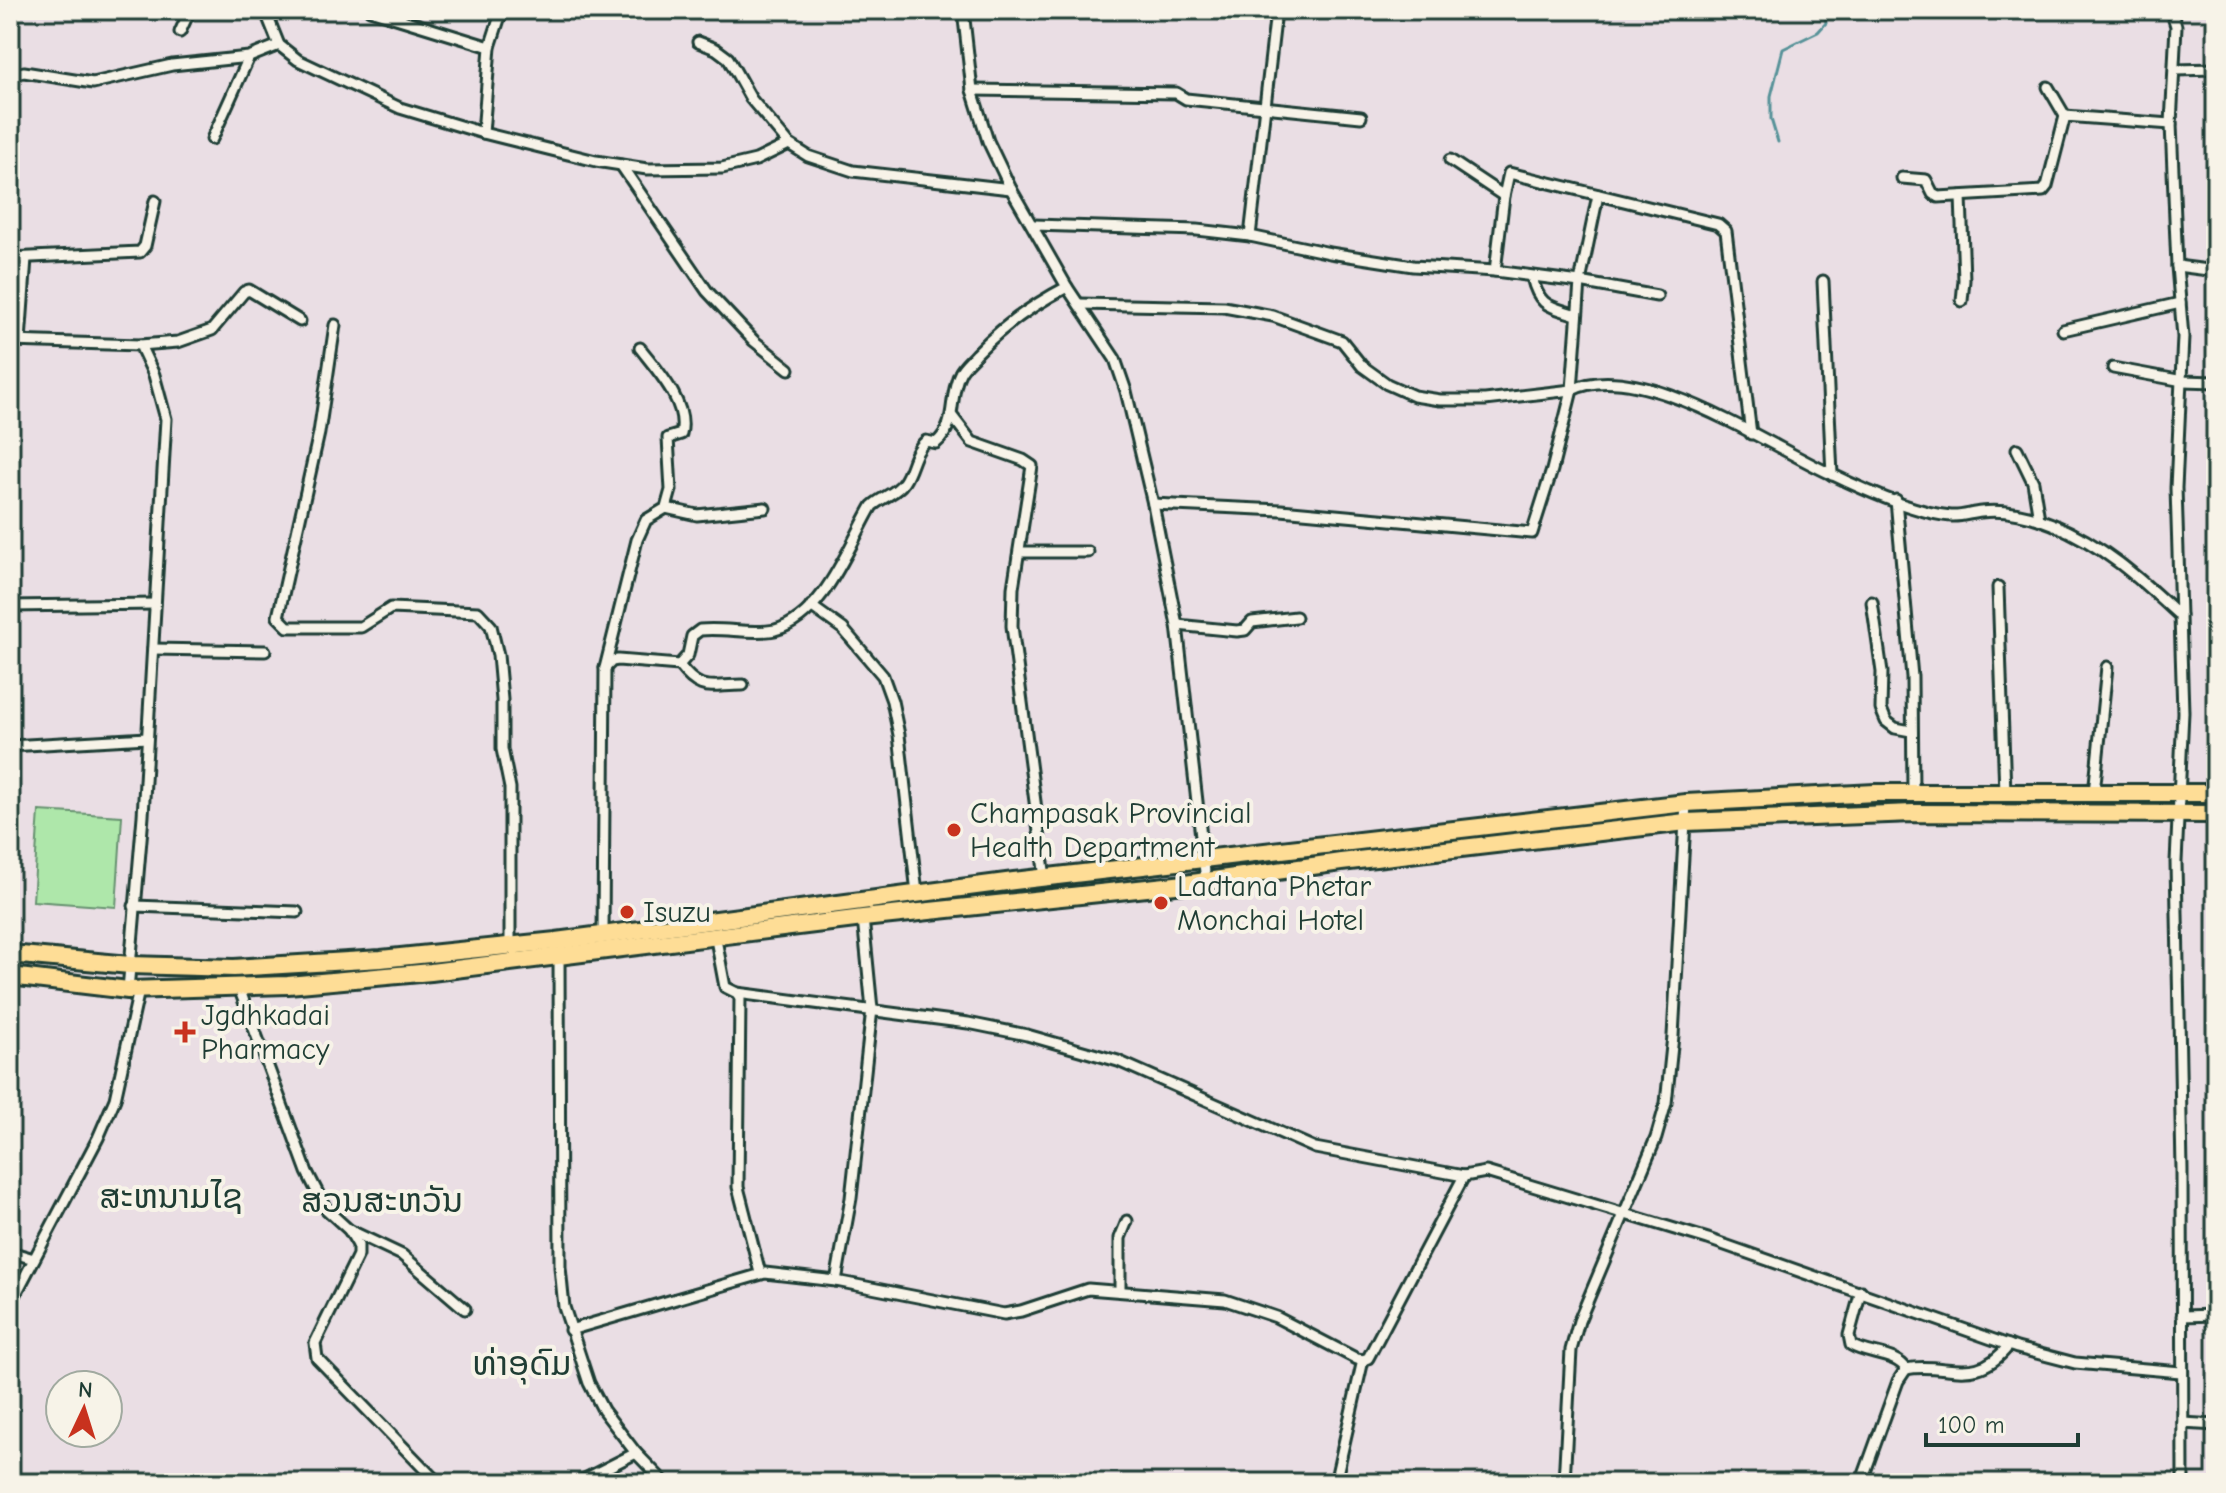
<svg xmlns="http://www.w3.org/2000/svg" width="2226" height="1493" viewBox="0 0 2226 1493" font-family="'Comic Neue','Noto Sans Lao',sans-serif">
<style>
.green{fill:#aee7aa;stroke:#66926f;stroke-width:2}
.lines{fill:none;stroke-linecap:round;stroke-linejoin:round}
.stream{stroke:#579298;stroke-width:3}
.street-casing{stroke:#1f3d34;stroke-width:15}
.highway-casing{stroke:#1f3d34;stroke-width:22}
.street{stroke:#f7f3e8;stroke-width:9}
.highway{stroke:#fedd96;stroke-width:16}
.poi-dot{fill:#c8321e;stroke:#f7f3e8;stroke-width:3}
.labels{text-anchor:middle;stroke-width:8;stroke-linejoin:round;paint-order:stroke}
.poi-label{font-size:30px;fill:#1f3d34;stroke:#f7f3e8;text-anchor:start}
.quarter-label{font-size:34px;fill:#1f3d34;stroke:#f7f3e8}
</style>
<rect width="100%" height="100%" fill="#eadee4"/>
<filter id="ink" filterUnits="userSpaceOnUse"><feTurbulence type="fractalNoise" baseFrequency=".0125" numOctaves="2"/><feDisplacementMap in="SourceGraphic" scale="16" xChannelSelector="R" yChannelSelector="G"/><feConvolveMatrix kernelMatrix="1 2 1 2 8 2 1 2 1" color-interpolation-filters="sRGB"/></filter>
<g filter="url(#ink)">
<path class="green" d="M39,811L122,816L116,907L33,901Z"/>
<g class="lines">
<path class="stream" d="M1778,142L1771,119V96L1783,49L1818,32L1826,23L1824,10"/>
<g class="street-casing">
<g id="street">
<path d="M265,10L279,45L298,60L400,108L483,133L596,161L647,169L722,168L756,160L789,144"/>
<path d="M370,10L490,47"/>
<path d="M963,10L972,90L988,141L1011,189L1067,287L1115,359L1126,391L1153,504L1177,625L1206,881"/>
<path d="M2171,10L2176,26L2171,124L2177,266L2183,337L2176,488L2183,712L2176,862L2182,1170L2183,1483"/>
<path d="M180,32L190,10"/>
<path d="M698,42L716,49L728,58L751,99L789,144L808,156L853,171L1011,189"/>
<path d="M2175,70L2216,69"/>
<path d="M10,75L24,72L93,83L172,65L249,57L279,45"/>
<path d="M2048,87L2065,116"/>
<path d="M972,90L1176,93L1186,99L1361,117"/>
<path d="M483,133L490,47L502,10"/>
<path d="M212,139L249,57"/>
<path d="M1450,160L1504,196"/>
<path d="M621,165L707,291L754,341L789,369"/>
<path d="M1902,178L1926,180L1933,194L1938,197L2043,191L2047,186L2065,116L2171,124"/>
<path d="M1598,195L1580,282L1657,296"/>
<path d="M1961,196L1964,280L1962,301"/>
<path d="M1034,225L1197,230L1250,236L1330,253L1413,266L1495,271L1504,196L1509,173L1718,224L1726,231L1751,434"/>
<path d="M1250,236L1275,20"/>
<path d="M10,258L140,252L145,246L155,201"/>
<path d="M2177,266L2216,271"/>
<path d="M1532,277C1539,307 1550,306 1576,315"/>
<path d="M1823,281L1832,475"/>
<path d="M1080,304L1224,307L1273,316L1342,341L1362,366L1387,384L1414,396L1440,400H1485L1572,390L1580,282L1495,271"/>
<path d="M335,325L319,433L278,617L288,627H361L391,608L478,612L491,626L498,655L502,700V749L510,788V945"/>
<path d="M2063,330L2180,303"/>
<path d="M10,341L140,345L154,375L166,419L143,816L128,990"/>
<path d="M20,341L26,258"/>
<path d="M140,345L178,342L212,330L244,292L249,290L300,321"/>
<path d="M2113,368L2183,381L2216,382"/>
<path d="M952,416L972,442L1023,460L1032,466L1013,588L1012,626L1045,878"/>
<path d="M2017,449L2033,482L2039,519"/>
<path d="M1896,500L1912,677L1913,793"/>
<path d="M1153,504L1281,510L1532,533L1552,470L1572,390C1638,356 1769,446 1831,474C1864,490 1915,513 1951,516C1961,517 1971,513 1981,512C2006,509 2030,515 2052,524C2104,545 2140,579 2180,616"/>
<path d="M666,508L697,515L765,508"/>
<path d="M1020,552H1088"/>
<path d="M1998,587L2005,793"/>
<path d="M1872,602L1882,672L1881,709L1886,721L1895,728L1911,731"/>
<path d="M10,606L155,604"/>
<path d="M811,606L843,629L883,676L892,701L899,735L917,893"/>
<path d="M1177,625L1237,631L1245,630L1252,622L1296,617"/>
<path d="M153,649L265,651"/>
<path d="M679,665C701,694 710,685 743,685"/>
<path d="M605,668L612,661L618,660L679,665L688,655L692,636L700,630C724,627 751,635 775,630C824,617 849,545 872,506C882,497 897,493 904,482C913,469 913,452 926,441L936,443C958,425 948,396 960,373C963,366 971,360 976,354C1003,326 1032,305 1067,287"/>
<path d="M10,746L147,738"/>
<path d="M2094,793L2107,667"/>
<path d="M134,906L297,912"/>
<path d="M603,933L605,668L637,540L646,520L666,508L671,490L668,438L681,434C689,404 657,370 640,348"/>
<path d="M715,934L725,987L737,993L740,998L738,1187L760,1273"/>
<path d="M559,953L560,1267L564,1307L589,1383L603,1410L636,1453L665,1483"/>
<path d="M239,988L307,1172L326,1209L349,1230L358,1245V1255L315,1343L317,1358L438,1483"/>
<path d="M737,993L968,1023L1027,1035L1118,1061L1315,1148L1464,1176"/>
<path d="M349,1230L402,1255L465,1309"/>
<path d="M10,1252L34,1259"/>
<path d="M836,1281L851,1198L872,1009L863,918"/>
<path d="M1120,1290V1238L1127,1221"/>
<path d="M10,1305L98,1138L115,1099L139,990"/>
<path d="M2182,1316L2216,1315"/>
<path d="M570,1330L765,1273L836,1281L1004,1314L1021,1311L1088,1289L1225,1300L1276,1317L1357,1359L1363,1360"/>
<path d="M1906,1369C1947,1361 1976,1388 2009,1345"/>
<path d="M2183,1423L2216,1425"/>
<path d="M577,1483L636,1453"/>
<path d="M1335,1483L1363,1360L1368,1358L1464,1176L1486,1172L1708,1239L2017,1348L2075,1363L2181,1372"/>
<path d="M1564,1483L1571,1350L1579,1321L1656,1138L1666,1103L1673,1036L1686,803"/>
<path d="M1861,1483L1898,1381L1906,1369C1896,1353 1867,1355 1851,1345L1849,1335L1861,1291"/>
</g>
</g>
<g class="highway-casing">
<g id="highway">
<path d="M10,954L130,965L234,968L381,959L556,941L1014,881L1686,803L1875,793H2216"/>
<path d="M10,976L128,990L288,985L431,972L863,918L1185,884L1341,862L1686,822L1913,813L2216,814"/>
</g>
</g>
<use href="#street" class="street"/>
<use href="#highway" class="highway"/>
</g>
</g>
<g class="poi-dot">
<circle cx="954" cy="830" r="8"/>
<circle cx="1161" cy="903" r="8"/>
<circle cx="627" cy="912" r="8"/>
<path d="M181 1020h8v8h8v8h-8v8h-8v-8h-8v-8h8z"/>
</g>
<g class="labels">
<g class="poi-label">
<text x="970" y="823">Champasak Provincial<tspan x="970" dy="34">Health Department</tspan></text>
<text x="1177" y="896">Ladtana Phetar<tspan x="1177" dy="34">Monchai Hotel</tspan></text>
<text x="643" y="922">Isuzu</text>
<text x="201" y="1025">Jgdhkadai<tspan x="201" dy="34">Pharmacy</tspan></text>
</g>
<g class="quarter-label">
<text x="171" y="1208">ສະຫນາມໄຊ</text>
<text x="382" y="1212">ສວນສະຫວັນ</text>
<text x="522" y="1375">ທ່າອຸດົມ</text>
</g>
</g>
<rect width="2226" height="1493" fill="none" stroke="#f7f3e8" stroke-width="40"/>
<rect x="20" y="20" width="2186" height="1453" fill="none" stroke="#1f3d34" stroke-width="3" filter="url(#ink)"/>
<g transform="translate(84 1409) rotate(4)"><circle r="38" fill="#f7f3e8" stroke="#a1aaa0" stroke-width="2"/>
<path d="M0-6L14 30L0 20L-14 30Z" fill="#c8321e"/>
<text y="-12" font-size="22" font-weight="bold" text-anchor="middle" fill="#1f3d34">N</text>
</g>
<path d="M1926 1433v12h152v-12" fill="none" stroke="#1f3d34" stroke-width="4"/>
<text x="1938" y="1433" font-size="24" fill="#1f3d34" stroke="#f7f3e8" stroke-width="6" paint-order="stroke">100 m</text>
</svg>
